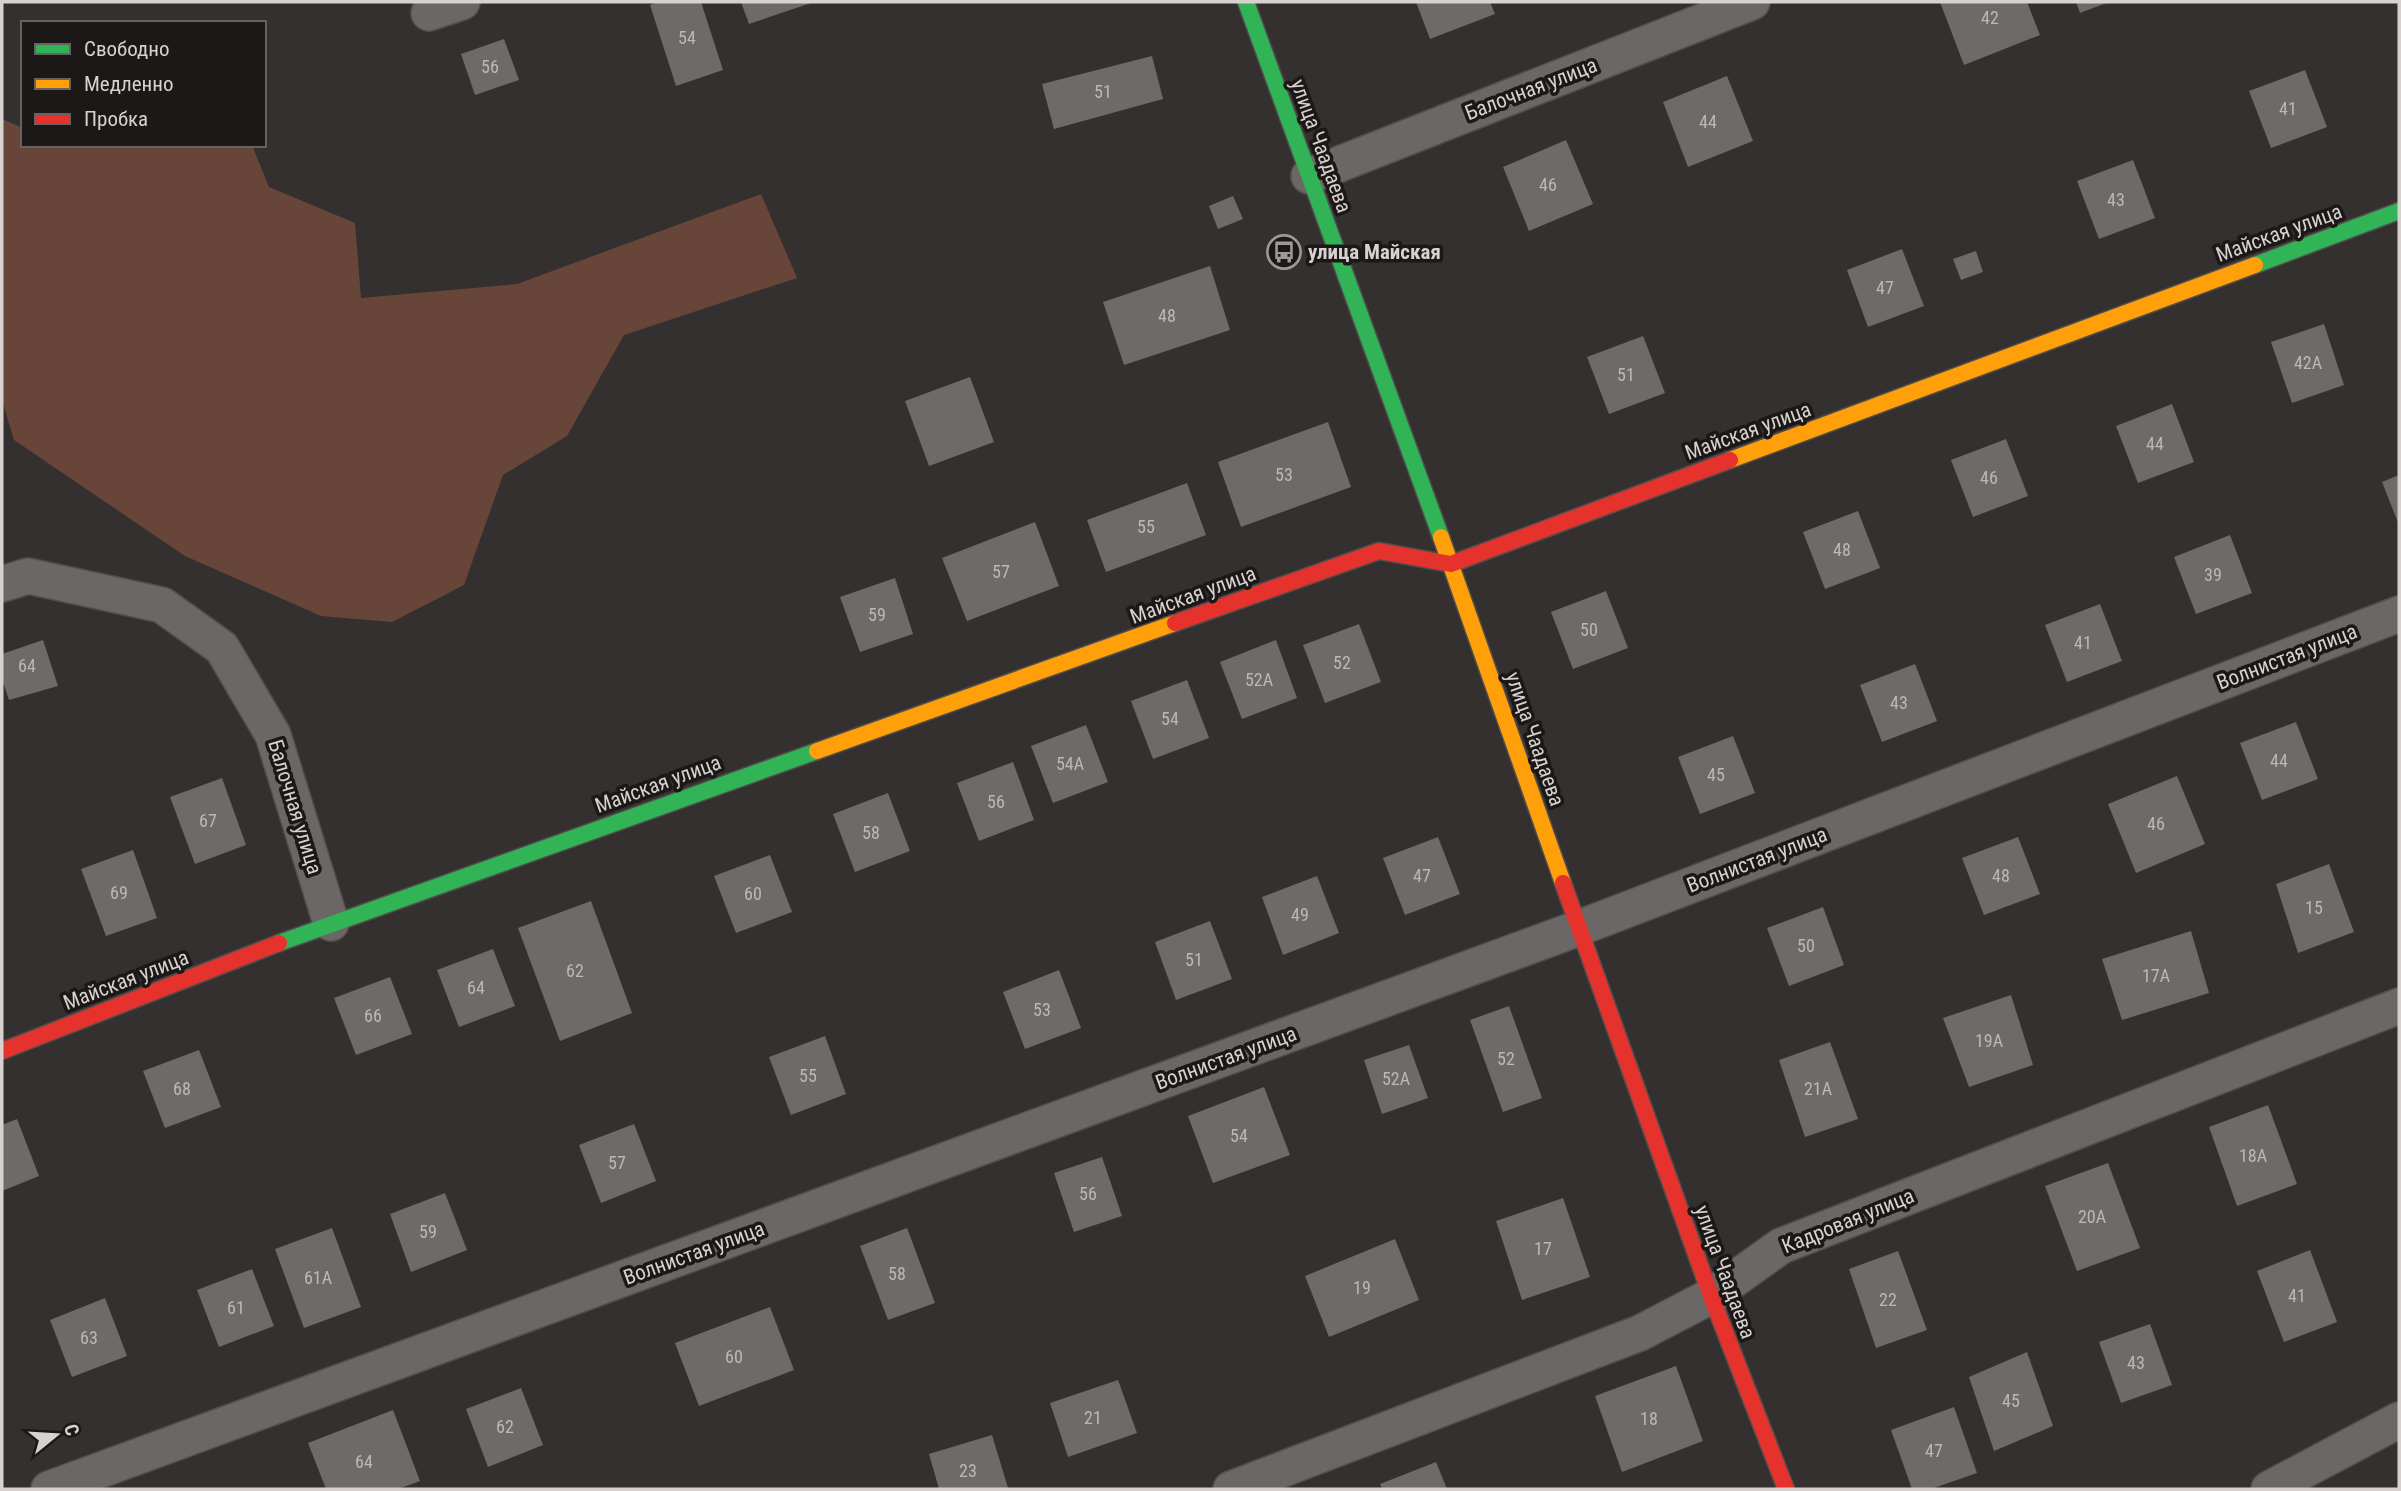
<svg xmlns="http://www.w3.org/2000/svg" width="2401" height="1491" viewBox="0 0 2401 1491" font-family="'Roboto Condensed',sans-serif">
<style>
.green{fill:#684539}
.building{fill:#6d6a69}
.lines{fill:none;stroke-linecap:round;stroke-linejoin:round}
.street-casing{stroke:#504d4c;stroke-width:38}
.fast-casing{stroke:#504d4c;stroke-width:19}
.slow-casing{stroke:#504d4c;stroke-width:19}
.jam-casing{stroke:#504d4c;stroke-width:19}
.street{stroke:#6a6766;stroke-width:35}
.fast{stroke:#30b455;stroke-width:16}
.slow{stroke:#ff9f0a;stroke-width:16}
.jam{stroke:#e5322d;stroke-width:16}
.labels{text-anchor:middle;stroke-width:7;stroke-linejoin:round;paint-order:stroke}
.number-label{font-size:18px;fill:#bcb8b6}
.street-label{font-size:21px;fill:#d7d2d0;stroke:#1c1817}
.poi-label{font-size:21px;font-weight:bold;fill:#d7d2d0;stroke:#1c1817;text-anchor:start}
</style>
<rect width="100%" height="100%" fill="#34302f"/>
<path class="green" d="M2,119L23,128V145H252L269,187L355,223L361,298L517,284L761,194L797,278L624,335L567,436L503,475L464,585L392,622L321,616L185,556L14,440L2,400Z"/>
<g class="building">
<path d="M659,2H701L723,70L676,86L650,5Z"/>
<path d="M741,2H814L749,24Z"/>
<path d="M1416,2H1490L1495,14L1430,39Z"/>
<path d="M1940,2H2027L2040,35L1964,65Z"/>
<path d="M2076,2H2109L2080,13Z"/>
<path d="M504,39L519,80L475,95L461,54Z"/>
<path d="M1152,56L1163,99L1054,129L1042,84Z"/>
<path d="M2305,70L2327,127L2271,148L2249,91Z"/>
<path d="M1727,76L1753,141L1688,167L1663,102Z"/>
<path d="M1566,140L1593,204L1529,231L1503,167Z"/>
<path d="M2133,160L2155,218L2099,239L2077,181Z"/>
<path d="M1233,196L1243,219L1218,229L1209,206Z"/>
<path d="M1902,249L1924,306L1868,327L1847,270Z"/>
<path d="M1976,251L1983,272L1961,280L1953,259Z"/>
<path d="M1210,266L1230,330L1124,365L1103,302Z"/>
<path d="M2324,324L2344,385L2292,403L2271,342Z"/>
<path d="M1643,336L1665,393L1609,414L1587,357Z"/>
<path d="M970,377L994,442L929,466L905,401Z"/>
<path d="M2172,404L2194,462L2138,483L2116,426Z"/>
<path d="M1328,422L1351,487L1241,527L1218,462Z"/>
<path d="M2006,439L2028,496L1973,517L1951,460Z"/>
<path d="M2399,475V525L2382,482Z"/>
<path d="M1187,483L1206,535L1106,572L1087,520Z"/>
<path d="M1858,511L1880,568L1825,589L1803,532Z"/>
<path d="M1035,522L1059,586L967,621L942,558Z"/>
<path d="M2230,535L2252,593L2196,614L2174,557Z"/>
<path d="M895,578L913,634L860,652L840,597Z"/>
<path d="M1606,591L1628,648L1573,669L1551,612Z"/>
<path d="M2100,604L2122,661L2067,682L2045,625Z"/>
<path d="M1359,624L1381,682L1325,703L1303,645Z"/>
<path d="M43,640L58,686L9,700L2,679V654Z"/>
<path d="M1276,640L1297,698L1242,719L1220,662Z"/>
<path d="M1915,664L1937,721L1882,742L1860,685Z"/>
<path d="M1187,680L1209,738L1153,759L1131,701Z"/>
<path d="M2296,722L2318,779L2262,800L2240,743Z"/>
<path d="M1086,725L1108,782L1053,803L1031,746Z"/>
<path d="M1733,736L1755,793L1700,814L1678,757Z"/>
<path d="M1013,762L1034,820L979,841L957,783Z"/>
<path d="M2177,776L2205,844L2136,873L2108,804Z"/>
<path d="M222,778L246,845L195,864L170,797Z"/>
<path d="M888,793L910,851L855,872L833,814Z"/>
<path d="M1438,837L1460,894L1405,915L1383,858Z"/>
<path d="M2018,837L2040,894L1984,915L1962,858Z"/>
<path d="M133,850L157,918L106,936L81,869Z"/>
<path d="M770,855L792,912L736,933L714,876Z"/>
<path d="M2329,864L2354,932L2298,953L2276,884Z"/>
<path d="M1317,876L1339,933L1283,955L1262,897Z"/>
<path d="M591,901L632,1013L560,1041L518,928Z"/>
<path d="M1823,907L1844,965L1789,986L1767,928Z"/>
<path d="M1210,921L1232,979L1176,1000L1155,942Z"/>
<path d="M2191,931L2209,993L2122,1020L2102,959Z"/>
<path d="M493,949L515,1006L459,1027L437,970Z"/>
<path d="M1059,970L1081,1028L1025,1049L1003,992Z"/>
<path d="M390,977L412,1034L356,1055L334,998Z"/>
<path d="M2011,995L2033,1065L1969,1087L1943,1018Z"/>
<path d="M1509,1006L1542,1098L1503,1112L1470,1020Z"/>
<path d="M825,1036L846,1094L791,1115L769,1057Z"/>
<path d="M1830,1042L1858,1119L1805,1137L1779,1060Z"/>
<path d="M1409,1045L1428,1098L1382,1114L1364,1060Z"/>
<path d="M199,1050L221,1107L165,1128L143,1071Z"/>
<path d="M1264,1087L1290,1155L1213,1183L1188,1116Z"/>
<path d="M2268,1105L2297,1184L2237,1206L2209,1127Z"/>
<path d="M17,1119L39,1176L2,1191V1125Z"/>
<path d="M634,1124L656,1181L601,1203L579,1145Z"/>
<path d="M1102,1157L1122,1216L1074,1232L1054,1173Z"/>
<path d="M2108,1163L2140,1248L2077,1271L2045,1186Z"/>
<path d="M445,1193L467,1250L411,1272L390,1214Z"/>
<path d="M1563,1198L1590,1277L1522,1300L1496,1221Z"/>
<path d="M332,1228L361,1307L304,1328L275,1249Z"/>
<path d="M907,1228L935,1303L888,1320L860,1246Z"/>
<path d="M1395,1239L1419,1300L1329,1337L1305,1276Z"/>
<path d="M2310,1250L2337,1322L2284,1342L2257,1271Z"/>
<path d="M1898,1251L1927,1330L1876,1348L1849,1269Z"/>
<path d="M252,1269L274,1326L219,1347L197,1290Z"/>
<path d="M105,1298L127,1356L72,1377L50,1320Z"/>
<path d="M770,1307L794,1370L699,1406L675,1343Z"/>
<path d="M2150,1324L2172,1385L2121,1403L2099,1342Z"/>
<path d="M2027,1352L2053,1426L1994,1451L1969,1377Z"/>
<path d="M1676,1366L1703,1441L1622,1472L1595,1396Z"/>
<path d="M1118,1380L1137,1433L1068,1457L1050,1403Z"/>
<path d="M521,1388L543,1445L488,1467L466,1409Z"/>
<path d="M1954,1407L1977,1473L1931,1489H1912L1891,1430Z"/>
<path d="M393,1410L420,1481L398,1489H326L308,1443Z"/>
<path d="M992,1435L1008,1488L939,1489L929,1454Z"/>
<path d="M1436,1462L1447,1489H1382L1380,1484Z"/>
</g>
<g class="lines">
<g class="street-casing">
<g id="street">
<path d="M429,13L462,2"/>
<path d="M1309,176L1752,2"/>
<path d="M2,584L28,576L162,605L222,648L273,735L331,923"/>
<path d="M49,1489L1579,928L2399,614"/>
<path d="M1231,1489L1640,1333L1711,1296L1781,1246L2399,1006"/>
<path d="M2269,1489L2399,1420"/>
</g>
</g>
<g class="fast-casing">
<g id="fast">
<path d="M1246,2L1441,537"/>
<path d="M2255,265L2399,211"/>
<path d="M279,943L817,751"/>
</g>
</g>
<g class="slow-casing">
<g id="slow">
<path d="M1730,460L2255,265"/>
<path d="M1441,537L1563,883"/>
<path d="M817,751L1175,623"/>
</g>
</g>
<g class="jam-casing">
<g id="jam">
<path d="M1175,623L1379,551L1451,564L1730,460"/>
<path d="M1563,883L1711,1296L1786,1489"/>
<path d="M2,1051L279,943"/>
</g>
</g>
<use href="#street" class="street"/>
<use href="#fast" class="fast"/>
<use href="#slow" class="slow"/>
<use href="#jam" class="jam"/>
</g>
<defs>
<g id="bus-ring" transform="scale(1.75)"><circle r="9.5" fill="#1c1817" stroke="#9e9998" stroke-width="1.5"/><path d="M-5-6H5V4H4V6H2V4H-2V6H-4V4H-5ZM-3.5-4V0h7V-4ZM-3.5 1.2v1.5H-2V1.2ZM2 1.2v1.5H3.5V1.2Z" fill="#9e9998"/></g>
</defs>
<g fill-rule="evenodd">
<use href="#bus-ring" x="1284" y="252"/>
</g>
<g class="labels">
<g class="number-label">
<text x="1990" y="24">42</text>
<text x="687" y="44">54</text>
<text x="490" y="73">56</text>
<text x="1103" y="98">51</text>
<text x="2288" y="115">41</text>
<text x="1708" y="128">44</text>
<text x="1548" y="191">46</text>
<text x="2116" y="206">43</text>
<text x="1885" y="294">47</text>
<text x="1167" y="322">48</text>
<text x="2308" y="369">42А</text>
<text x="1626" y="381">51</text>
<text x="2155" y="450">44</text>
<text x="1284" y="481">53</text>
<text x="1989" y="484">46</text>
<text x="1146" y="533">55</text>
<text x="1842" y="556">48</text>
<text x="1001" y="578">57</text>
<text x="2213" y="581">39</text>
<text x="877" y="621">59</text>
<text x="1589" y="636">50</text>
<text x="2083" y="649">41</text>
<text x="1342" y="669">52</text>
<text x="27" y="672">64</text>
<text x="1259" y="686">52А</text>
<text x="1899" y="709">43</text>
<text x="1170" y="725">54</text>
<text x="2279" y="767">44</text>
<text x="1070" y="770">54А</text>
<text x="1716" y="781">45</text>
<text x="996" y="808">56</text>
<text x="208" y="827">67</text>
<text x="2156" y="830">46</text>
<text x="871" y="839">58</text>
<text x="1422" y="882">47</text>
<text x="2001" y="882">48</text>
<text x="119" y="899">69</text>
<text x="753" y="900">60</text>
<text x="2314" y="914">15</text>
<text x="1300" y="921">49</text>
<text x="1806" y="952">50</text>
<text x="1194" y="966">51</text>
<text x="575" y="977">62</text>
<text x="2156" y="982">17А</text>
<text x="476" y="994">64</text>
<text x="1042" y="1016">53</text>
<text x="373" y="1022">66</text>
<text x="1989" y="1047">19А</text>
<text x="1506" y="1065">52</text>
<text x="808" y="1082">55</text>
<text x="1396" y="1085">52А</text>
<text x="182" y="1095">68</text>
<text x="1818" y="1095">21А</text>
<text x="1239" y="1142">54</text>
<text x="2253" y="1162">18А</text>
<text x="617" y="1169">57</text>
<text x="1088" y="1200">56</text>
<text x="2092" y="1223">20А</text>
<text x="428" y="1238">59</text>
<text x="1543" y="1255">17</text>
<text x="897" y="1280">58</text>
<text x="318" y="1284">61А</text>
<text x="1362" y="1294">19</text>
<text x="2297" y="1302">41</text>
<text x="1888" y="1306">22</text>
<text x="236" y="1314">61</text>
<text x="89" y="1344">63</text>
<text x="734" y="1363">60</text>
<text x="2136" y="1369">43</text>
<text x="2011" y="1407">45</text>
<text x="1093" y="1424">21</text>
<text x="1649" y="1425">18</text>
<text x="505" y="1433">62</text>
<text x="1934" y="1457">47</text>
<text x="364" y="1468">64</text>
<text x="968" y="1477">23</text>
</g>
<g class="street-label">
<text transform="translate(1531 89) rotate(-21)" y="7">Балочная улица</text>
<text transform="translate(1321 146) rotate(70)" y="7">улица Чаадаева</text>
<text transform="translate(2279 233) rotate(-20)" y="7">Майская улица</text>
<text transform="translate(1748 431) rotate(-20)" y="7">Майская улица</text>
<text transform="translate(1193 595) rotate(-20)" y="7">Майская улица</text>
<text transform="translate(2287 657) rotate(-21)" y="7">Волнистая улица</text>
<text transform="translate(1535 739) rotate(71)" y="7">улица Чаадаева</text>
<text transform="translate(658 784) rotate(-20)" y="7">Майская улица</text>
<text transform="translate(295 807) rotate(73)" y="7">Балочная улица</text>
<text transform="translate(1757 860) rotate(-21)" y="7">Волнистая улица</text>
<text transform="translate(126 980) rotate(-21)" y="7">Майская улица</text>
<text transform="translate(1226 1058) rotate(-20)" y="7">Волнистая улица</text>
<text transform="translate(1848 1221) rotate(-22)" y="7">Кадровая улица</text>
<text transform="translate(694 1253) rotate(-20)" y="7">Волнистая улица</text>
<text transform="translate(1725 1272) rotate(70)" y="7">улица Чаадаева</text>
</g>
<g class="poi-label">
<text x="1308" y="259">улица Майская</text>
</g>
</g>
<rect width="2401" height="1491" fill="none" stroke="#d7d2d0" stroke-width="7"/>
<rect x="21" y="21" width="245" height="126" fill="#1c1817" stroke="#676261" stroke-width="2"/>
<rect x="35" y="44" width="35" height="10" fill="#30b455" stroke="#676261" stroke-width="2"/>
<text x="84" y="56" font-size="21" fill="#d7d2d0">Свободно</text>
<rect x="35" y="79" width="35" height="10" fill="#ff9f0a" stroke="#676261" stroke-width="2"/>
<text x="84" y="91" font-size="21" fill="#d7d2d0">Медленно</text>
<rect x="35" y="114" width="35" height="10" fill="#e5322d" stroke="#676261" stroke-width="2"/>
<text x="84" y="126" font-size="21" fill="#d7d2d0">Пробка</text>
<g transform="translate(56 1435) rotate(72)" stroke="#1c1817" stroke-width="5" paint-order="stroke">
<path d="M0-5L12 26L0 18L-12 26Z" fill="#d7d2d0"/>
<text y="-10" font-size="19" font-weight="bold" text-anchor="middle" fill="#d7d2d0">С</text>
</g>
</svg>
